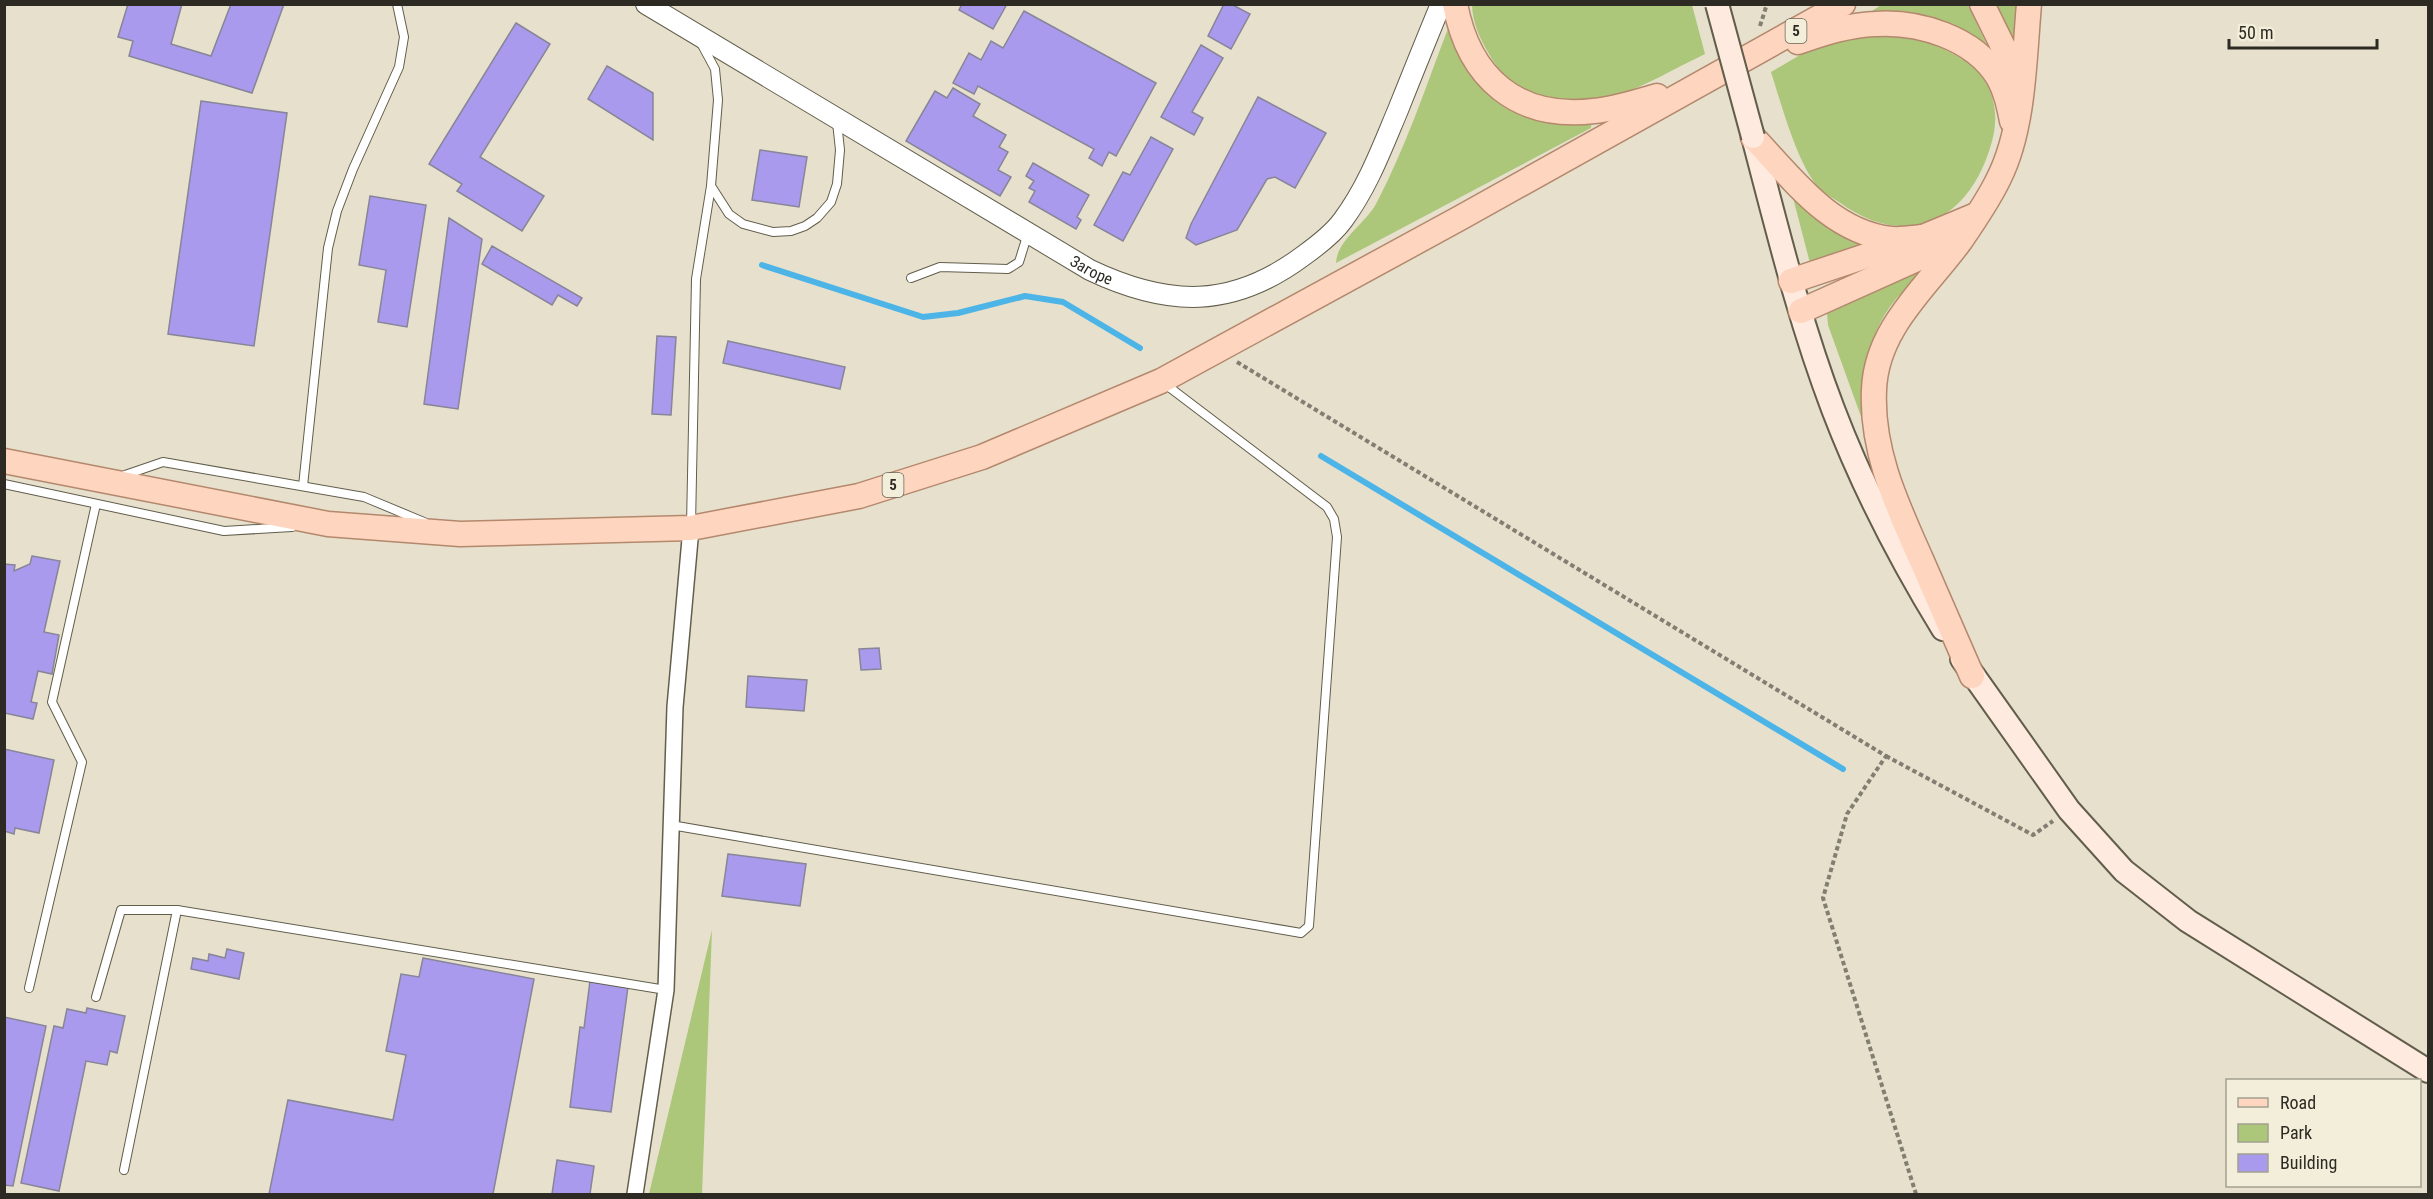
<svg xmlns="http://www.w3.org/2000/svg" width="2433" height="1199" viewBox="0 0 2433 1199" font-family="'Roboto Condensed',sans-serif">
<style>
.green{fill:#acc67a}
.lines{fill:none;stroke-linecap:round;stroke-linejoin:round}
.stream{stroke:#4db4e7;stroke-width:6}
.building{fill:#aa9aed;stroke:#878597;stroke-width:1.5}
.service-casing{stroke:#625e4c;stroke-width:10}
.minor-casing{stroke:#625e4c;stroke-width:18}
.tertiary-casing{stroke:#625e4c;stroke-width:22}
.secondary-casing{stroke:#625e4c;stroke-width:26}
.primary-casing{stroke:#b4886d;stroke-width:27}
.path{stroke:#827e71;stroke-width:4;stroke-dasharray:4.5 3;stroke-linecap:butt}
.service{stroke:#fff;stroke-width:8}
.minor{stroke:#fff;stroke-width:15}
.tertiary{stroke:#fff;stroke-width:20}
.secondary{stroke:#ffeadf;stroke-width:22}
.primary{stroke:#fed6bf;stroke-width:24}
.secondary-bridge-casing{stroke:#625e4c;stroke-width:26;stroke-linecap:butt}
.secondary-bridge{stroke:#ffeadf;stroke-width:22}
.labels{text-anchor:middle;stroke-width:5;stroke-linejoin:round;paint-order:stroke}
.shield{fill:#f3eeda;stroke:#68655a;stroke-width:1.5}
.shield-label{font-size:15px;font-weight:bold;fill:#2c2a23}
.street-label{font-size:16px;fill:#2c2a23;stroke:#f3eeda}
</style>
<rect width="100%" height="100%" fill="#e6e0cd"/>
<g class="green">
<path d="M1472,4L1692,5L1705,54C1676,68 1645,86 1614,97C1591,104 1541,101 1520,89C1509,83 1499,70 1492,59C1482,43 1472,24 1472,4Z"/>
<path d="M1881,5H1968L1992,56L1869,13Z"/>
<path d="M1995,5H2020L2013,45Z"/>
<path d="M1449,26C1460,48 1469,72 1485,91C1502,112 1538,124 1564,124C1573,124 1583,121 1592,119L1591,128L1336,263C1337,240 1365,224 1376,204C1406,147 1426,86 1449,26Z"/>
<path d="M1866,33C1900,35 1926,38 1957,56C1963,60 1971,63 1976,69C2001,98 1999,128 1985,162C1957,230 1897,245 1839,202C1833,198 1825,194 1820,189C1798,167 1781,103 1771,72L1822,42Z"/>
<path d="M1791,190L1877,244L1810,263Z"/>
<path d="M1931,263C1920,276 1907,287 1896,299C1861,340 1866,387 1868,436L1828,325L1827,313L1833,307Z"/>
<path d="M712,930L702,1194H649Z"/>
</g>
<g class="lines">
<g class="stream">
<path d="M762,265L923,317L958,313L1025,296L1063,302L1140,348"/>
<path d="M1321,456L1843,769"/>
</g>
</g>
<g class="building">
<path d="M128,4H182L171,44L211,56L231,4H284L252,93L129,56L133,41L118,37Z"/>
<path d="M962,4H1007L993,29L959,10Z"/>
<path d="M1224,4H1231L1250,14L1231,49L1208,36Z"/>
<path d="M1024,11L1156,83L1116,156L1109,152L1102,166L1089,158L1094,149L978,86L974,94L953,83L969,53L981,60L991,41L1003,48Z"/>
<path d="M516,23L550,44L480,157L544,196L522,231L457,191L462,184L429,164Z"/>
<path d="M1201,45L1223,58L1192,112L1203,118L1194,135L1161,117Z"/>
<path d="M607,66L653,93V140L588,99Z"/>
<path d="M953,88L980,104L973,116L1006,135L999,147L1008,152L998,170L1011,177L1000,196L906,141L935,91L947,98Z"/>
<path d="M1258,97L1326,133L1295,188L1275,177L1267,179L1237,230L1196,245L1186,238L1191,224Z"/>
<path d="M201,101L287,113L254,346L168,334Z"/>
<path d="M1151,137L1173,149L1123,241L1094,225L1123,172L1130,175Z"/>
<path d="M760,150L807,157L799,207L752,200Z"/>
<path d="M1033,163L1089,195L1077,217L1081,220L1076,229L1029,202L1035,191L1029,188L1034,181L1026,176Z"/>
<path d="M370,196L426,205L407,327L378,322L386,270L359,265Z"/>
<path d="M449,218L482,239L458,409L424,404Z"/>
<path d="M492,246L582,298L577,306L558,295L552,305L482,264Z"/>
<path d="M657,336L676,337L671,415L652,414Z"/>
<path d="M728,341L845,367L840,389L723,363Z"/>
<path d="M32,556L60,561L44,632L59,635L52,674L38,671L31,702L37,703L33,719L4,713V564L15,565L14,571L30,564Z"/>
<path d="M879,648L881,669L861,670L859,649Z"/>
<path d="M748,676L807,680L804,711L746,707Z"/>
<path d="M4,749L54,760L39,833L15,828L14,834L4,831Z"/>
<path d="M728,854L806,864L800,906L722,896Z"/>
<path d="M227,949L244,953L239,979L191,969L193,958L208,961L209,954L225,958Z"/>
<path d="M423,958L534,979L493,1194H269L288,1100L393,1120L406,1055L386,1051L401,974L419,977Z"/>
<path d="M590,981L628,987L611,1112L570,1107L580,1027L584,1028Z"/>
<path d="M87,1008L125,1016L117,1053L110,1051L107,1065L86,1061L59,1191L21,1183L54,1026L63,1028L67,1009L86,1013Z"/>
<path d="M4,1017L46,1026L13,1186L4,1185Z"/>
<path d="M557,1160L594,1166L590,1194H552Z"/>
</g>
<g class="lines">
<g class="service-casing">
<g id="service">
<path d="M701,43L715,69L718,100L711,186L729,214L743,224L773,232L791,231L805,226L817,218L831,202L837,184L840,150L837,122"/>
<path d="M911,278L940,267L1008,269L1019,262L1028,233"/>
<path d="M122,476L163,462L364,497L424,522"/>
<path d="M4,484L224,531L292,527"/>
<path d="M303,486L328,248L337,211L353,169L399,67L404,37L397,4"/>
<path d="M691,525L696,279L711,186"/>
<path d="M671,825L1301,933L1309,926L1337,537L1334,519L1327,507L1165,384"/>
<path d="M29,988L82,762L52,702L96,504"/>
<path d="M96,997L121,910H177L666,990"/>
<path d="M124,1170L177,910"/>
</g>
</g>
<g class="minor-casing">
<path id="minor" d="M635,1194L666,990L675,707L691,528"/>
</g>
<g class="tertiary-casing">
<g id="tertiary">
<path id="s1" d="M646,4L1090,270C1168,307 1232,309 1303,256C1317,246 1333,234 1343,220C1368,186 1382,148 1398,110C1412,75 1426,40 1441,4"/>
</g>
</g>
<g class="secondary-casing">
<g id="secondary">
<path d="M1753,137C1777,228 1799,320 1833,409C1862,485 1900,559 1943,629"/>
<path d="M1962,659L2069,810L2124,871L2188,921L2428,1071"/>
</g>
</g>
<g class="primary-casing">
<g id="primary">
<path d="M1455,4C1469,79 1518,120 1594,111C1616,109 1636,102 1657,96"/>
<path d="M1982,4L2021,83"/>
<path d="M1798,42C1824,33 1848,25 1875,24C1919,21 1974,38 1998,77C2006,91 2009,106 2012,121"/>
<path d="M1753,137C1792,178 1830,232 1891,239C1901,240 1913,238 1923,237"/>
<path d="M1791,281L1923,237L1976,215"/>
<path d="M1801,311L1957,241"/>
<path d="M4,461L328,524L460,534L691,528L859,496L982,457L1161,381L1460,218L1843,4"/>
<path d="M1972,676C1955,637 1938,598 1921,559C1897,505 1871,451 1874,390C1876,328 1927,287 1961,240C1974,221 1989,199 1999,178C2024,128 2024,60 2029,4"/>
</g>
</g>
<g class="path">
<path d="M1760,26L1767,4"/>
<path d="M1237,362L1886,756L1847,814L1823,898L1916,1194"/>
<path d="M1886,756L2033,835L2053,821"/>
</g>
<use href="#service" class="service"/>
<use href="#minor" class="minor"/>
<use href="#tertiary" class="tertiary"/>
<use href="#secondary" class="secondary"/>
<use href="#primary" class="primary"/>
<g class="secondary-bridge-casing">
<path id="secondary-bridge" d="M1717,4L1753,137"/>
</g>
<use href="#secondary-bridge" class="secondary-bridge"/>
</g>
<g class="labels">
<g class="shield">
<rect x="1785.5" y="19" width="21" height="24" rx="4.5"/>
<rect x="882.5" y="473" width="21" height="24" rx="4.5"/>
</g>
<g class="shield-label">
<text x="1796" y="36">5</text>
<text x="893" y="490">5</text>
</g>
<g class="street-label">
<text dy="6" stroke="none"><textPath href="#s1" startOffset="519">Загоре</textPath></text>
</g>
</g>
<rect width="2433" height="1199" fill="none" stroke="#2c2a23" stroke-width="12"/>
<rect x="2226" y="1079" width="195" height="108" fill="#f3eeda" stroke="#a3a091" stroke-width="1.5"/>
<rect x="2238" y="1098" width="30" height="9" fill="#fed6bf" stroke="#a3a091" stroke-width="1.5"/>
<text x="2280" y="1109" font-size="18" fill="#2c2a23">Road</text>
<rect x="2238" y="1124" width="30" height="18" fill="#acc67a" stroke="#a3a091" stroke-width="1.5"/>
<text x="2280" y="1139" font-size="18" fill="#2c2a23">Park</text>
<rect x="2238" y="1154" width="30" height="18" fill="#aa9aed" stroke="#a3a091" stroke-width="1.5"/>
<text x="2280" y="1169" font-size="18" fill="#2c2a23">Building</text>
<path d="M2229 39v9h148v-9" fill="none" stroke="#2c2a23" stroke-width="3"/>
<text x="2238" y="39" font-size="18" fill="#2c2a23" stroke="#f3eeda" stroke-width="4.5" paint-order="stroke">50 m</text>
</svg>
